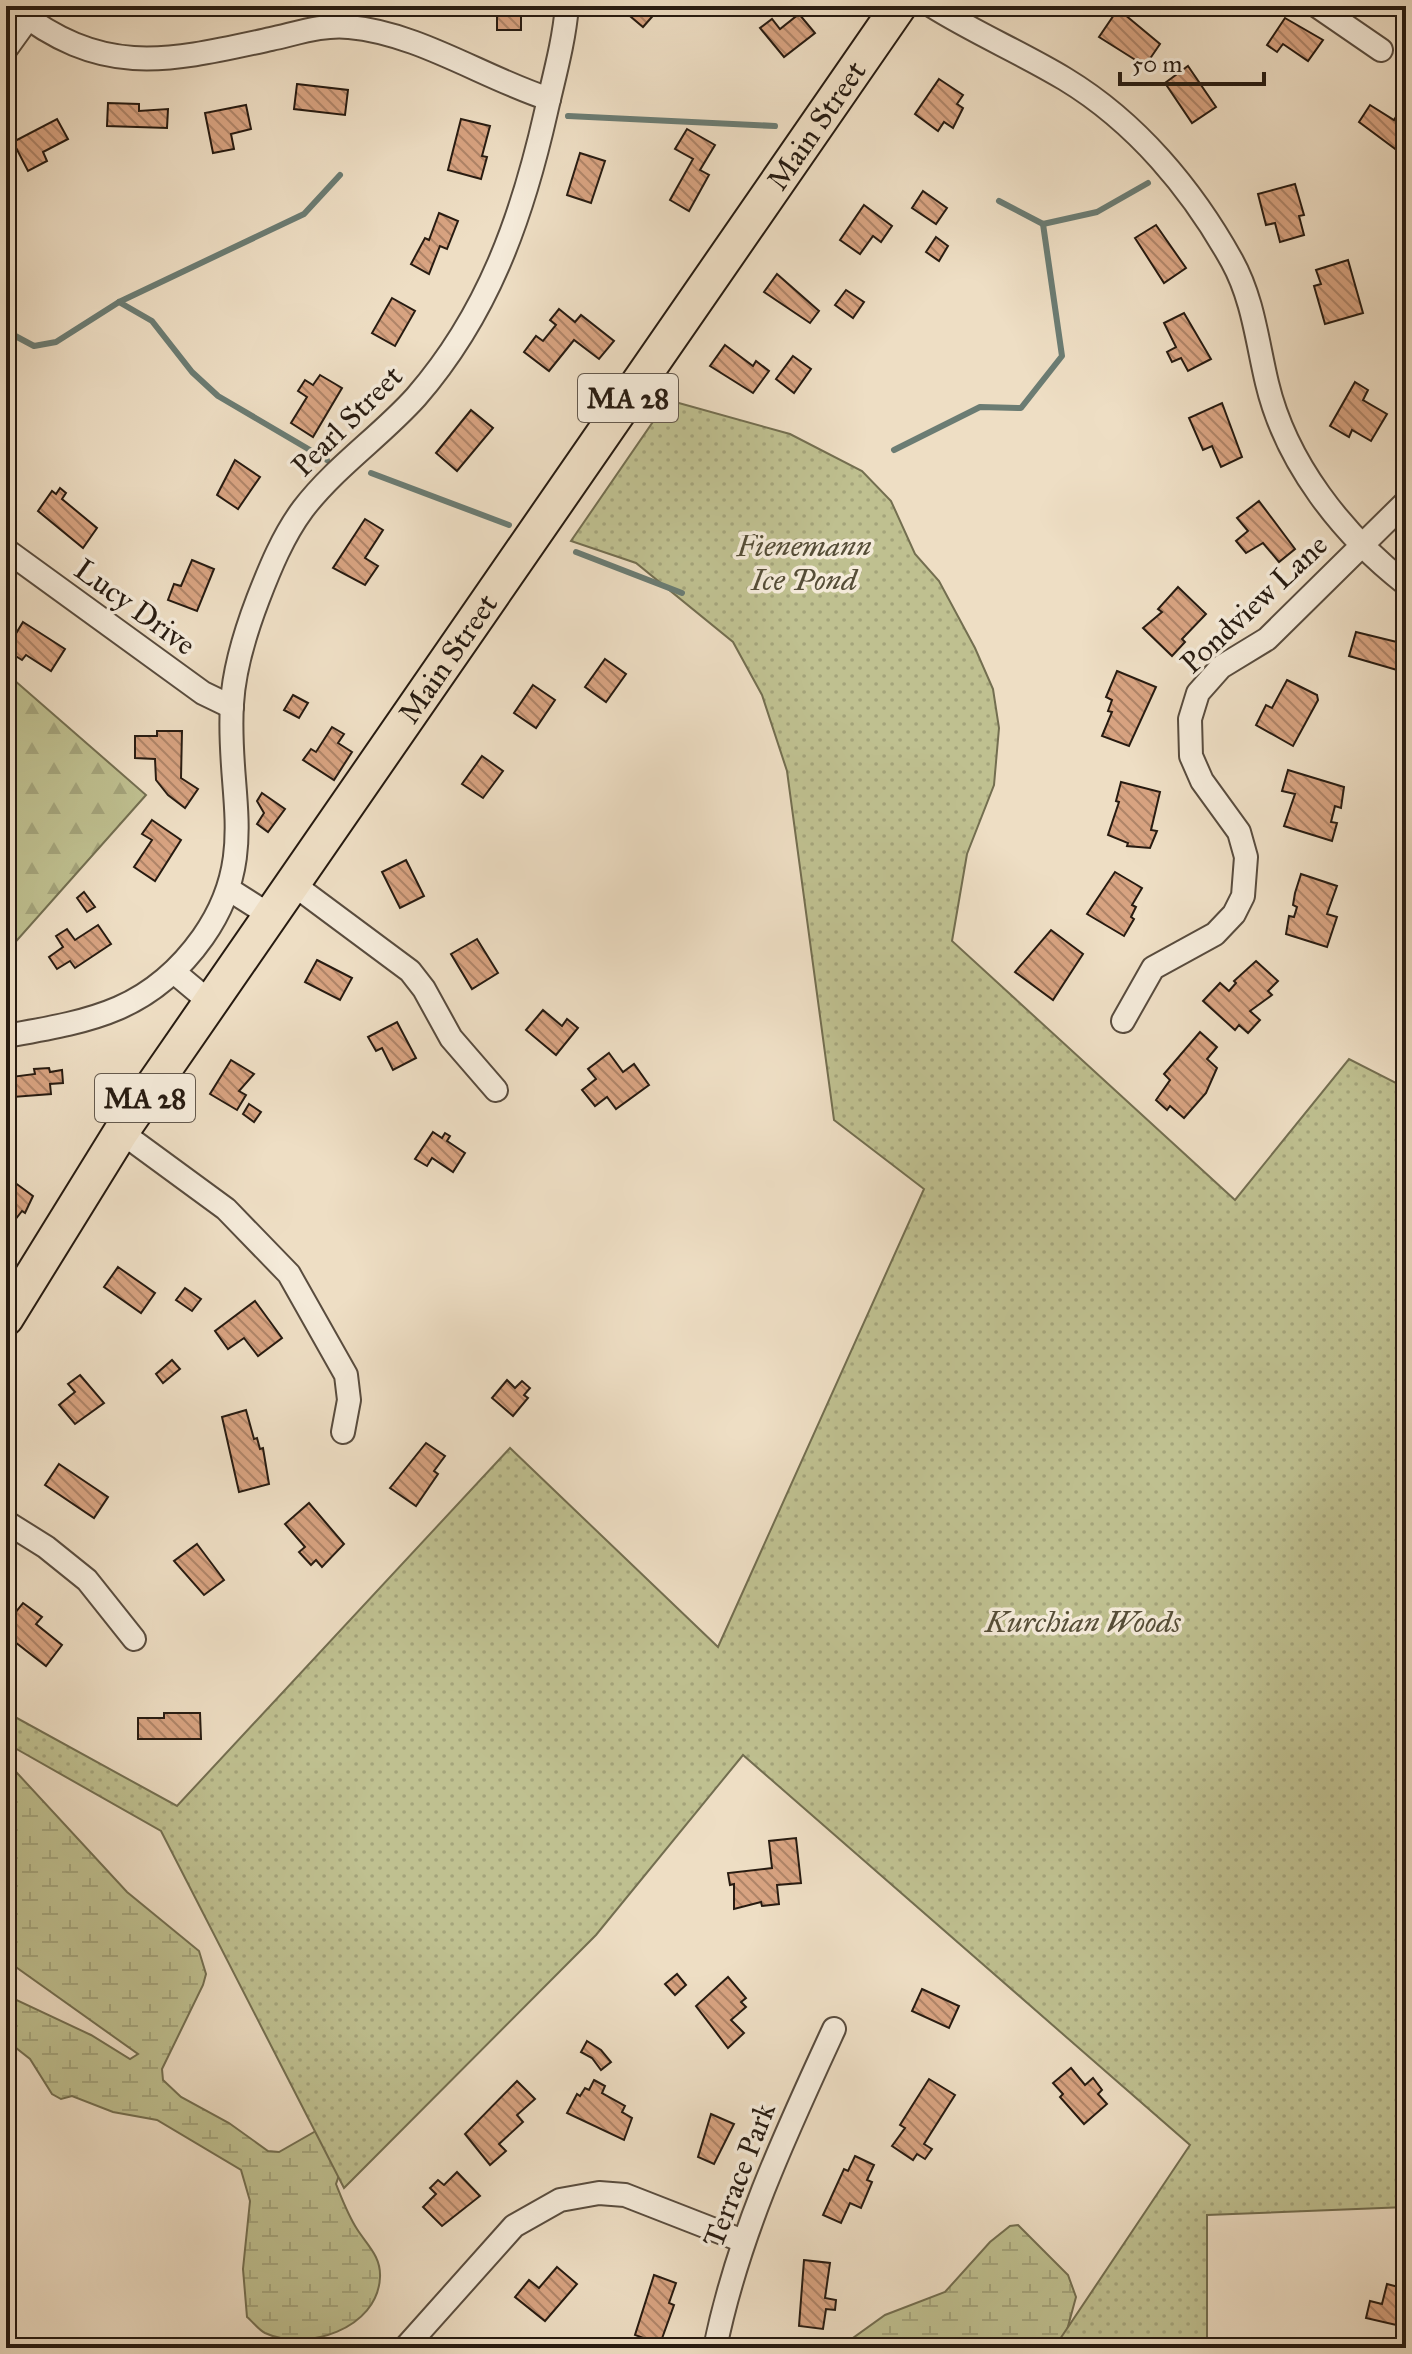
<svg xmlns="http://www.w3.org/2000/svg" width="1412" height="2354" viewBox="0 0 1412 2354" font-family="'IM FELL Great Primer',serif">
<style>
.forest{fill:url(#forest-firs);stroke:#736e50;stroke-width:2}
.wetland{fill:url(#wetland-marsh);stroke:#736e50;stroke-width:2}
.park{fill:url(#park-dots);stroke:#736e50;stroke-width:2}
.lines{fill:none;stroke-linecap:round;stroke-linejoin:round}
.stream{stroke:#6b7c73;stroke-width:6}
.building{fill:url(#building-back-hatch);stroke:#271b11;stroke-width:2}
.street-casing{stroke:#594c3e;stroke-width:26}
.primary-casing{stroke:#271b11;stroke-width:38}
.street{stroke:#f4ead9;stroke-width:22}
.primary{stroke:#eedec4;stroke-width:34}
.labels{text-anchor:middle;stroke-width:7;stroke-linejoin:round;paint-order:stroke}
.shield{fill:#f4ead9;stroke:#64594d;stroke-width:2}
.shield-label{font-size:28px;font-weight:bold;fill:#271b11}
.street-label{font-size:30px;fill:#271b11;stroke:#f4ead9}
.park-label{font-size:30px;font-style:italic;fill:#554d37;stroke:#f4ead9}
</style>
<defs>
<pattern id="forest-firs" width="22" height="20" patternUnits="userSpaceOnUse" patternTransform="scale(2)"><rect width="22" height="20" fill="#bfc090"/><path d="M5 1l3.5 6h-7zM16 11l3.5 6h-7z" fill="#a4a47b"/></pattern>
<pattern id="wetland-marsh" width="20" height="14" patternUnits="userSpaceOnUse" patternTransform="scale(2)"><rect width="20" height="14" fill="#bfc090"/><path d="M1 5h8M5 5V1M11 12h8M15 12V8" fill="none" stroke="#a4a47b"/></pattern>
<pattern id="park-dots" width="8" height="8" patternUnits="userSpaceOnUse" patternTransform="scale(2)"><rect width="8" height="8" fill="#bfc090"/><path d="M2 2h.1M6 6h.1" fill="none" stroke="#a4a47b" stroke-width="1.8" stroke-linecap="round"/></pattern>
<pattern id="building-back-hatch" width="6" height="6" patternUnits="userSpaceOnUse" patternTransform="scale(2)"><rect width="6" height="6" fill="#d8a381"/><path d="M-1 5l2 2M0 0l6 6M5-1l2 2" fill="none" stroke="#af8468"/></pattern>
</defs>
<rect width="100%" height="100%" fill="#eedec4"/>
<filter id="stains"><feTurbulence type="fractalNoise" baseFrequency=".0025" numOctaves="4"/><feColorMatrix values="0 0 0 0 .2 0 0 0 0 .09 0 0 0 0 .02 0 0 0 .5 -.17"/></filter>
<radialGradient id="worn" r=".72"><stop offset=".6" stop-color="#630" stop-opacity="0"/><stop offset="1" stop-color="#630" stop-opacity=".3"/></radialGradient>
<path class="forest" d="M6,673L146,795L11,947H6Z"/>
<g class="wetland">
<path d="M6,1761L127,1892L199,1951L206,1974L203,1985L162,2069L163,2080L181,2097L229,2123L268,2151L279,2152L328,2124L391,2024L336,2184C342,2199 348,2215 357,2229C367,2245 381,2256 380,2277C378,2329 306,2352 265,2333C259,2330 253,2322 247,2317L243,2269L250,2201L241,2170L157,2120L113,2112L72,2096L61,2099L52,2094L30,2059L6,2040V1995L91,2035L130,2059L138,2054L6,1960Z"/>
<path d="M1018,2225L1068,2275L1076,2297L1067,2330L1054,2348H839L885,2315L945,2292L990,2242L1010,2226Z"/>
</g>
<path class="park" d="M668,400L790,434L862,471L891,501L915,554L939,581L975,648L993,689L999,728L994,785L967,854L952,941L1235,1200L1349,1059L1406,1088V2207L1207,2215V2348H1054L1190,2145L743,1755L596,1935L344,2188L161,1831L6,1743V1712L177,1806L510,1448L718,1647L924,1189L834,1120L787,771L762,695L733,642L636,563L571,541Z"/>
<g class="lines">
<g class="stream">
<path d="M568,116L775,126"/>
<path d="M999,201L1043,224L1097,212L1148,183"/>
<path d="M119,302L152,321L192,372L218,396L327,460"/>
<path d="M6,331L34,346L56,342L119,302L304,214L340,175"/>
<path d="M894,450L980,407L1021,408L1062,356L1043,224"/>
<path d="M371,473L509,525"/>
<path d="M576,552L682,593"/>
</g>
</g>
<g class="building">
<path d="M153,6H197L198,8L153,12Z"/>
<path d="M489,6H521V30H497V11H489Z"/>
<path d="M618,6H654L658,10L643,27Z"/>
<path d="M1118,9L1160,44L1145,66L1099,37Z"/>
<path d="M799,14L815,33L784,57L760,28L772,19L780,29Z"/>
<path d="M1285,18L1323,40L1308,61L1283,44L1277,52L1267,45Z"/>
<path d="M1188,66L1216,107L1192,123L1165,83Z"/>
<path d="M939,79L963,95L957,104L963,108L953,128L944,122L938,131L915,114Z"/>
<path d="M297,84L348,90L345,115L294,109Z"/>
<path d="M108,103L139,104V111L168,109L167,128L107,126Z"/>
<path d="M246,105L251,129L231,134L234,149L213,153L205,113Z"/>
<path d="M1370,105L1394,120L1399,112L1406,117V157L1359,122Z"/>
<path d="M57,119L68,139L43,152L47,161L28,171L13,142Z"/>
<path d="M461,119L490,126L482,156L487,157L481,179L448,170Z"/>
<path d="M687,129L715,145L700,170L709,175L689,211L670,200L693,159L675,149Z"/>
<path d="M580,153L605,161L591,203L567,195Z"/>
<path d="M1295,184L1304,215L1299,216L1304,235L1280,242L1275,223L1266,225L1258,194Z"/>
<path d="M923,191L947,208L936,224L912,208Z"/>
<path d="M864,205L892,226L881,242L873,236L860,254L840,240Z"/>
<path d="M439,213L458,221L447,249L440,246L429,274L411,264L425,238L429,240Z"/>
<path d="M1156,225L1186,268L1164,283L1135,238Z"/>
<path d="M936,237L948,246L939,261L926,252Z"/>
<path d="M1348,260L1363,313L1325,324L1314,286L1321,284L1316,270Z"/>
<path d="M777,274L819,311L810,323L764,292Z"/>
<path d="M846,290L864,302L853,318L835,305Z"/>
<path d="M392,298L415,311L395,346L372,333Z"/>
<path d="M559,309L575,322L581,315L614,341L599,359L574,340L549,371L524,352L536,336L543,341L556,325L550,320Z"/>
<path d="M1184,313L1211,359L1188,371L1181,358L1172,362L1167,352L1176,347L1164,323Z"/>
<path d="M725,345L753,366L756,361L769,371L753,393L710,366Z"/>
<path d="M793,356L811,369L794,393L776,379Z"/>
<path d="M320,375L342,388L313,437L291,423L307,397L298,391L305,380L313,385Z"/>
<path d="M1355,382L1368,390L1363,400L1387,414L1371,441L1352,430L1349,437L1330,426Z"/>
<path d="M1222,403L1242,457L1221,467L1212,446L1203,450L1189,418Z"/>
<path d="M471,410L493,428L457,471L436,453Z"/>
<path d="M235,460L260,477L238,509L217,495Z"/>
<path d="M60,488L66,493L62,499L97,528L83,548L38,511L52,491L56,494Z"/>
<path d="M1259,501L1295,549L1279,562L1263,543L1246,553L1236,541L1248,531L1237,518Z"/>
<path d="M365,519L383,530L365,558L378,566L365,585L333,568Z"/>
<path d="M192,560L214,569L197,611L168,600L174,584L181,586Z"/>
<path d="M1178,587L1206,614L1182,639L1185,642L1172,656L1143,628L1162,612L1158,609Z"/>
<path d="M23,622L65,649L51,671L26,655L22,660L6,650Z"/>
<path d="M1356,632L1405,644L1397,670L1349,656Z"/>
<path d="M605,659L626,674L606,702L585,687Z"/>
<path d="M1117,671L1156,687L1129,746L1102,736L1112,712L1108,711L1112,700L1106,697Z"/>
<path d="M1287,680L1317,695L1318,700L1293,746L1256,725L1266,705L1272,708Z"/>
<path d="M533,685L555,700L536,728L514,713Z"/>
<path d="M293,695L308,703L299,718L284,710Z"/>
<path d="M332,727L344,734L338,743L352,752L334,780L303,760L311,749L316,752Z"/>
<path d="M157,731H182L181,778L198,789L185,808L168,795L156,780L155,759L135,758V736H157Z"/>
<path d="M482,756L503,771L483,798L462,784Z"/>
<path d="M1288,770L1344,787L1341,808L1335,806L1331,822L1337,823L1332,841L1284,826L1295,794L1282,791Z"/>
<path d="M1121,782L1160,792L1151,830L1157,831L1150,848L1127,846L1128,843L1108,835L1119,802L1116,801Z"/>
<path d="M262,793L285,809L268,832L257,824L264,813L257,801Z"/>
<path d="M152,820L181,840L155,881L134,867L152,840L142,834Z"/>
<path d="M406,860L424,896L400,908L382,872Z"/>
<path d="M1115,872L1142,888L1132,905L1136,907L1131,917L1134,919L1124,936L1087,914Z"/>
<path d="M1301,874L1337,886L1327,914L1337,917L1327,947L1286,934L1289,916L1294,917L1297,907L1293,905L1295,893Z"/>
<path d="M84,892L95,907L87,912L77,898Z"/>
<path d="M98,925L111,944L75,968L70,961L57,969L49,957L63,947L56,936L67,929L75,940Z"/>
<path d="M1051,930L1083,954L1053,1000L1015,972Z"/>
<path d="M477,939L498,973L472,989L451,954Z"/>
<path d="M317,960L352,978L340,1000L305,982Z"/>
<path d="M1256,961L1278,981L1268,991L1272,995L1250,1011L1260,1020L1248,1033L1239,1025L1235,1030L1203,1001L1220,983L1229,991L1236,983L1234,981Z"/>
<path d="M543,1010L562,1026L567,1019L578,1028L556,1055L526,1030Z"/>
<path d="M397,1022L416,1058L393,1070L382,1048L376,1051L368,1037Z"/>
<path d="M1200,1032L1217,1047L1207,1059L1217,1068L1206,1093L1184,1118L1170,1106L1167,1110L1156,1100L1170,1080L1164,1074Z"/>
<path d="M609,1053L623,1072L634,1064L649,1085L616,1109L607,1097L595,1106L582,1090L596,1079L588,1069Z"/>
<path d="M231,1060L254,1074L239,1091L246,1095L237,1110L210,1094Z"/>
<path d="M49,1068L50,1072L62,1070L63,1083L50,1084L51,1094L13,1097L11,1077L35,1074L34,1069Z"/>
<path d="M249,1104L261,1112L254,1122L243,1114Z"/>
<path d="M433,1132L442,1138L445,1133L450,1136L447,1141L465,1153L453,1172L432,1158L427,1166L415,1159Z"/>
<path d="M14,1182L33,1196L25,1213L22,1211L15,1220L6,1214V1192Z"/>
<path d="M118,1267L155,1293L141,1313L104,1287Z"/>
<path d="M185,1288L201,1299L192,1311L176,1300Z"/>
<path d="M255,1301L282,1338L258,1356L244,1338L228,1349L215,1331Z"/>
<path d="M172,1360L180,1369L163,1383L156,1374Z"/>
<path d="M80,1375L104,1403L75,1424L59,1405L75,1392L68,1384Z"/>
<path d="M507,1380L515,1388L522,1381L530,1388L524,1395L528,1398L513,1416L492,1398Z"/>
<path d="M246,1410L254,1439L257,1438L260,1449L263,1448L269,1484L239,1492L222,1417Z"/>
<path d="M426,1443L445,1456L434,1471L438,1474L416,1506L390,1488Z"/>
<path d="M59,1464L108,1497L94,1518L45,1485Z"/>
<path d="M309,1503L344,1544L322,1567L316,1560L311,1565L299,1552L305,1547L285,1524Z"/>
<path d="M197,1544L224,1580L204,1595L174,1561Z"/>
<path d="M23,1603L42,1617L36,1624L62,1645L46,1666L6,1635V1624Z"/>
<path d="M164,1713H200L201,1739H138V1718H164Z"/>
<path d="M796,1838L801,1883L777,1885L779,1904L762,1906L761,1902L734,1909V1884L730,1885L728,1873L772,1868L769,1841Z"/>
<path d="M677,1974L686,1985L675,1995L665,1984Z"/>
<path d="M728,1977L746,1998L741,2002L746,2007L731,2020L744,2033L728,2048L696,2006Z"/>
<path d="M922,1989L959,2006L949,2028L912,2011Z"/>
<path d="M587,2041L601,2050L611,2062L601,2070L592,2058L581,2052Z"/>
<path d="M1071,2068L1085,2085L1093,2078L1102,2090L1098,2094L1107,2104L1084,2124L1060,2097L1063,2094L1053,2083Z"/>
<path d="M929,2079L955,2095L924,2144L932,2149L925,2159L917,2154L913,2160L892,2146L905,2128L900,2125Z"/>
<path d="M594,2080L605,2086L602,2093L625,2106L622,2112L632,2118L624,2140L567,2113L577,2094L580,2096L585,2088L589,2090Z"/>
<path d="M517,2081L535,2099L517,2115L523,2122L499,2144L506,2151L490,2165L465,2134Z"/>
<path d="M711,2114L734,2124L714,2164L698,2157Z"/>
<path d="M855,2156L874,2165L867,2180L872,2182L861,2208L850,2203L841,2223L823,2215L844,2169L848,2171Z"/>
<path d="M457,2172L480,2196L442,2226L423,2207L436,2194L430,2188L438,2180L444,2185Z"/>
<path d="M804,2260L830,2263L825,2298L836,2300L835,2310L826,2309L823,2329L799,2326Z"/>
<path d="M557,2267L577,2284L545,2321L515,2297L529,2280L539,2288Z"/>
<path d="M654,2275L676,2283L669,2303L674,2305L660,2344L635,2335Z"/>
<path d="M1387,2284L1406,2289L1405,2327L1366,2318L1370,2301L1382,2304Z"/>
</g>
<g class="lines">
<g class="street-casing">
<g id="street">
<path d="M12,6C102,78 166,62 271,39C295,34 323,24 349,27C418,33 484,78 549,99"/>
<path d="M932,6C975,33 1022,53 1065,79C1136,122 1192,189 1232,261C1253,299 1257,341 1267,383C1286,463 1342,534 1406,584"/>
<path d="M1317,6L1381,50"/>
<path d="M6,49L37,6"/>
<path d="M6,550L203,693L232,707"/>
<path d="M293,884L410,971L424,989L451,1038L496,1090"/>
<path d="M230,890L271,916"/>
<path d="M174,972L211,1003"/>
<path d="M1123,1021L1153,968L1215,934L1234,914L1243,896L1246,857L1239,832L1202,781L1191,756L1190,719L1198,693L1221,667L1267,639L1406,502"/>
<path d="M6,1036C90,1021 150,1012 203,937C260,856 226,792 232,704C234,668 245,633 258,599C270,568 283,536 303,509C335,467 381,436 416,397C488,314 522,218 546,112C554,77 564,42 567,6"/>
<path d="M121,1132L226,1209L289,1274L346,1375L349,1400L343,1432"/>
<path d="M6,1522L46,1547L87,1580L134,1639"/>
<path d="M405,2348L514,2226L560,2200L599,2193L625,2195L743,2241"/>
<path d="M715,2348C738,2235 786,2133 834,2029"/>
</g>
</g>
<g class="primary-casing">
<g id="primary">
<path id="s1" d="M6,1318L121,1132L899,6"/>
</g>
</g>
<use href="#street" class="street"/>
<use href="#primary" class="primary"/>
</g>
<g class="labels">
<g class="shield">
<rect x="578" y="374" width="100" height="48" rx="6"/>
<rect x="95" y="1074" width="100" height="48" rx="6"/>
</g>
<g class="shield-label">
<text x="628" y="408">MA 28</text>
<text x="145" y="1108">MA 28</text>
</g>
<g class="street-label">
<text dy="10" stroke="none"><textPath href="#s1" startOffset="1442">Main Street</textPath></text>
<text transform="translate(347 421) rotate(-45)" y="10">Pearl Street</text>
<text transform="translate(1254 604) rotate(-43)" y="10">Pondview Lane</text>
<text transform="translate(135 607) rotate(36)" y="10">Lucy Drive</text>
<text dy="10" stroke="none"><textPath href="#s1" startOffset="794">Main Street</textPath></text>
<text transform="translate(739 2175) rotate(-69)" y="10">Terrace Park</text>
</g>
<g class="park-label">
<text x="804" y="556">Fienemann<tspan x="804" dy="34">Ice Pond</tspan></text>
<text x="1083" y="1632">Kurchian Woods</text>
</g>
</g>
<rect width="1412" height="2354" fill="none" stroke="#eedec4" stroke-width="32"/>
<rect x="8" y="8" width="1396" height="2338" fill="none" stroke="#271b11" stroke-width="4"/>
<rect x="16" y="16" width="1380" height="2322" fill="none" stroke="#271b11" stroke-width="2"/>
<path d="M1120 72v12h144v-12" fill="none" stroke="#271b11" stroke-width="4"/>
<text x="1132" y="72" font-size="24" fill="#271b11" stroke="#f4ead9" stroke-width="6" paint-order="stroke">50 m</text>
<rect width="100%" height="100%" filter="url(#stains)"/>
<rect width="100%" height="100%" fill="url(#worn)"/>
</svg>
